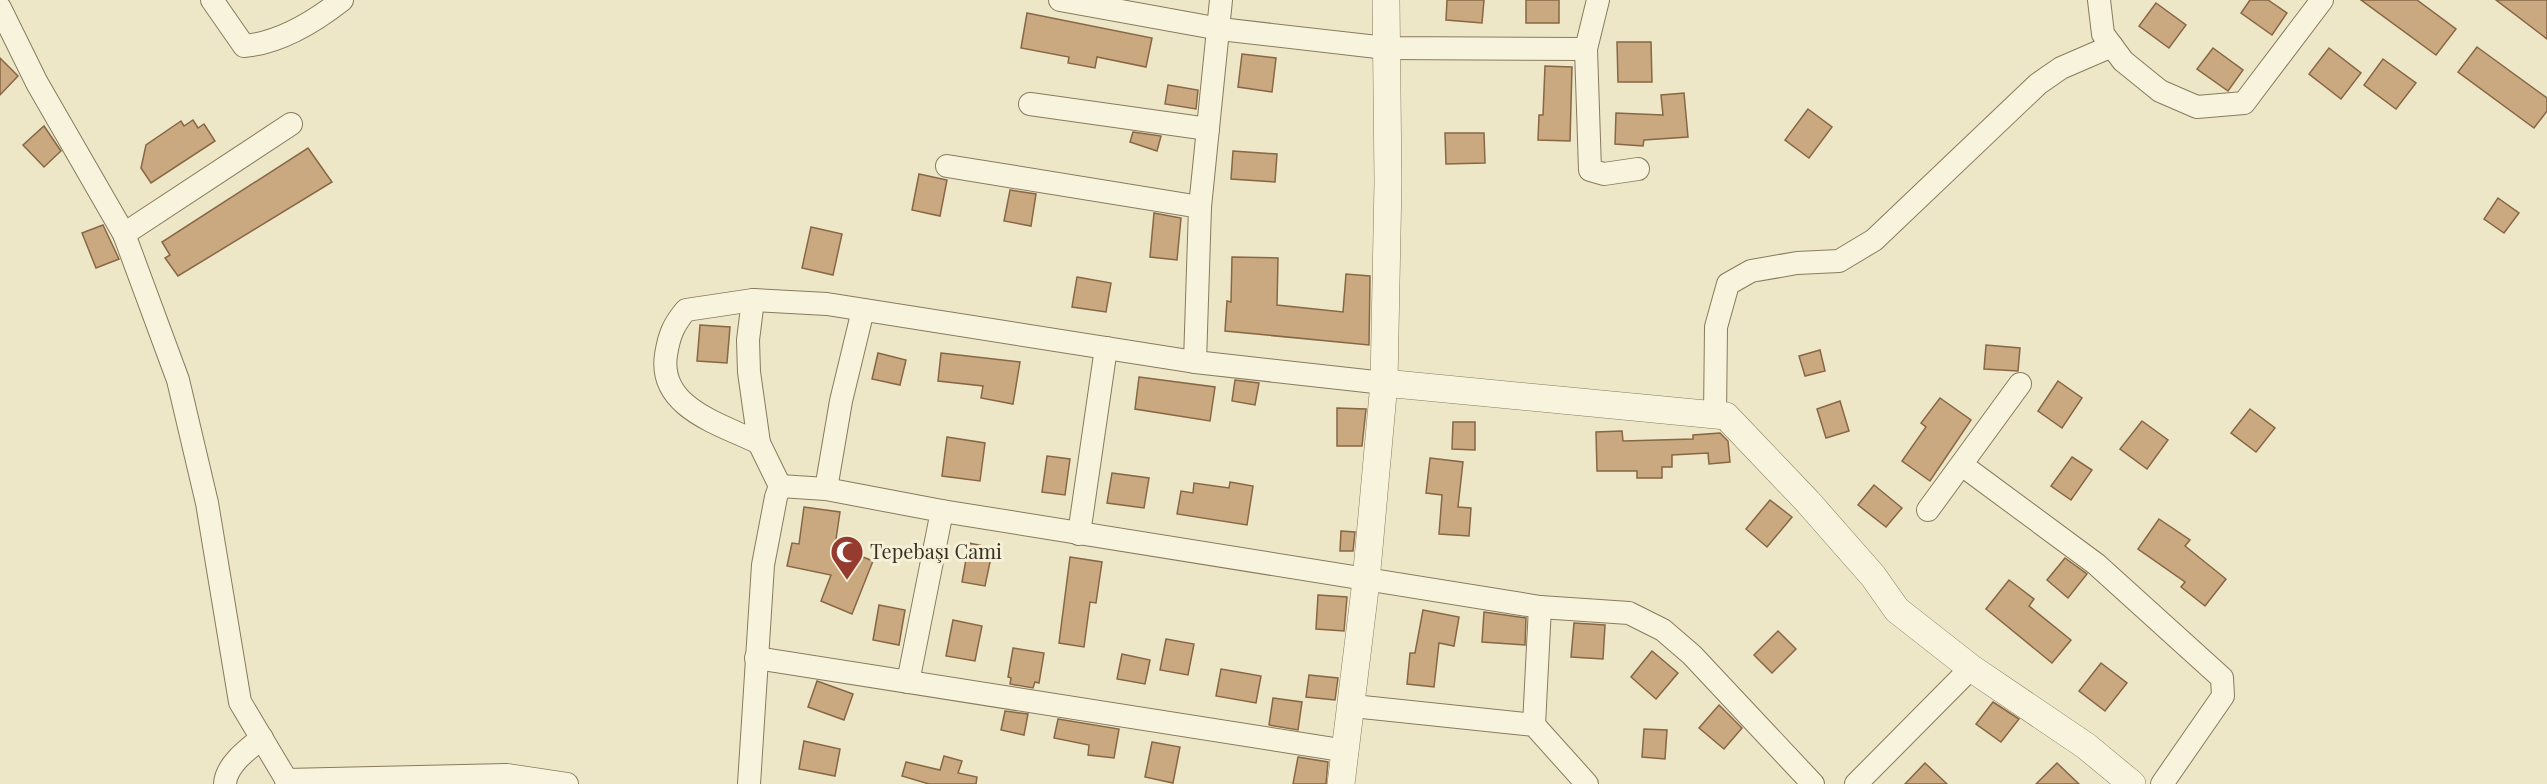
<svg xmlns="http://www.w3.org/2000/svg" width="2547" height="784" viewBox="0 0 2547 784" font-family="'Playfair Display',serif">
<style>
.building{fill:#caa880;stroke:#876744;stroke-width:1.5}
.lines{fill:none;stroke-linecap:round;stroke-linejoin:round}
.minor-casing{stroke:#897a5e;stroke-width:24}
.tertiary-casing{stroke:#897a5e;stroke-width:28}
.minor{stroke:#f8f3dc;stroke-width:22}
.tertiary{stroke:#f8f3dc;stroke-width:27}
.labels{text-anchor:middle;stroke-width:6;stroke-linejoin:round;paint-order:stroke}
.poi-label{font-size:20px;fill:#3a3021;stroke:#f5f0d8;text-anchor:start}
</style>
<rect width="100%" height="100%" fill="#ede7c8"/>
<g class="building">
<path d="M1447,0H1484L1482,23L1446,20Z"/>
<rect x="1526" y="0" width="33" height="23"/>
<path d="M2250,0H2268L2287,13L2272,35L2241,13Z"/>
<path d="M2361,0H2417L2456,29L2436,55Z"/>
<path d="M2496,0H2547V39Z"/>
<path d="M2156,3L2186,25L2169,48L2139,26Z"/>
<path d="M1027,13L1152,38L1146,67L1097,57L1095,68L1068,63L1069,57L1021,48Z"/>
<path d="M1617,42H1651L1652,82H1618Z"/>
<path d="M2477,47L2547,98V111L2534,128L2458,72Z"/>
<path d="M2213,48L2243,70L2228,91L2197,69Z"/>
<path d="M2329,48L2361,73L2341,99L2309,74Z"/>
<path d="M1242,54L1276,58L1272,92L1238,87Z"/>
<path d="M0,58L18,76L0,95Z"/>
<path d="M2383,59L2416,83L2396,109L2364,85Z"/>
<path d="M1545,66L1572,67L1570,141L1538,140L1539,115H1543Z"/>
<path d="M1168,85L1198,90L1196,109L1165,104Z"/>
<path d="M1684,93L1688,137L1644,140L1643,146L1615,144L1616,113L1663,115L1661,95Z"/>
<path d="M1808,109L1832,127L1809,158L1785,140Z"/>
<path d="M193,120L198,128L204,124L215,141L151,183L141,168L146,145L181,121L184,126Z"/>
<path d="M44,126L61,151L44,167L23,145Z"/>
<path d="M1133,132L1161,136L1157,151L1130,142Z"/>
<path d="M1445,133H1484L1485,163L1446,164Z"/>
<path d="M308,148L332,182L178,276L165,258L170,255L162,242Z"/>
<path d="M1233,151L1277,154L1275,182L1231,179Z"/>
<path d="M919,174L947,180L940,216L912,210Z"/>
<path d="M1010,190L1036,194L1031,226L1004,221Z"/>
<path d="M2498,198L2519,213L2504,233L2484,219Z"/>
<path d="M1154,213L1181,218L1177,260L1150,257Z"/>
<path d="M103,225L119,259L96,268L82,233Z"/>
<path d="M811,227L842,234L833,275L802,268Z"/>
<path d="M1232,257L1278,258L1277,305L1343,312L1346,274L1370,276L1369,345L1225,331L1227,301L1231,302Z"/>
<path d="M1077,277L1111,283L1106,312L1072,307Z"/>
<path d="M700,325L730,327L727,363L697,361Z"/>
<path d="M1986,345L2020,348L2018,371L1984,369Z"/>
<path d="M1820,350L1825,371L1805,376L1799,356Z"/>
<path d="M878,353L906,360L900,385L872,379Z"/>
<path d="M941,353L1020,362L1013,404L981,398L983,386L938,381Z"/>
<path d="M1139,377L1215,387L1210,421L1135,409Z"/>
<path d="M1235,380L1259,383L1255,405L1232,401Z"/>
<path d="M2058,381L2082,398L2062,428L2038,411Z"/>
<path d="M1940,398L1971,420L1930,481L1902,461L1926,427L1921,423Z"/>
<path d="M1840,401L1849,431L1826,438L1817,409Z"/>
<path d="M1337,408L1366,409L1362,446H1337Z"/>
<path d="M2250,409L2275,428L2256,452L2231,433Z"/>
<path d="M2142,421L2168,440L2147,469L2120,449Z"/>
<path d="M1453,422H1475V450L1452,449Z"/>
<path d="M1622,431L1623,441L1693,439V435L1720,433L1728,441L1730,462L1709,464L1708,453L1672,455V467H1662V478H1637V471H1597L1596,432Z"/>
<path d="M947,437L985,443L980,481L942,476Z"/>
<path d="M1047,456L1070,459L1065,495L1042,492Z"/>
<path d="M2072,457L2092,470L2071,500L2051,486Z"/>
<path d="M1430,458L1463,462L1458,507L1471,508L1469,536L1439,534L1442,495L1426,493Z"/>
<path d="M1112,473L1149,478L1144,508L1107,503Z"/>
<path d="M1230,482L1253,486L1247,525L1177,514L1181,491L1193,493L1194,483L1229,488Z"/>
<path d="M1874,485L1902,508L1886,527L1858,505Z"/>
<path d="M1770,500L1792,517L1767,547L1746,529Z"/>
<path d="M804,507L840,512L835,546L873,561L852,614L821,601L831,575L787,566L792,543L799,544Z"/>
<path d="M2159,519L2190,540L2185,546L2226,579L2205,606L2181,587L2185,582L2138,549Z"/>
<path d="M1341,531L1355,532L1353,551H1340Z"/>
<path d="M969,543L993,548L985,586L962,582Z"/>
<path d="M1070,557L1102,562L1096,603L1090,602L1084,647L1059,643Z"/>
<path d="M2065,558L2087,574L2068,598L2047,580Z"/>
<path d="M2009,580L2034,599L2029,606L2071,640L2052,663L1986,609Z"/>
<path d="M1318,595L1347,597L1344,631L1316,629Z"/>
<path d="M879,605L905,610L899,645L873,640Z"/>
<path d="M1423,610L1459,617L1454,646L1439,643L1434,687L1407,684L1410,653H1415Z"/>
<path d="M1484,612L1526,618L1525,645L1482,642Z"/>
<path d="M953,620L982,626L975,661L946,656Z"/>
<path d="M1574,623L1605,625L1603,659L1571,657Z"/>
<path d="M1778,631L1796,649L1772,673L1754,655Z"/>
<path d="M1166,639L1194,644L1188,675L1160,670Z"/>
<path d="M1013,648L1044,653L1039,683L1035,682L1033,688L1010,684L1011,678L1008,677Z"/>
<path d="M1652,651L1678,673L1656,699L1631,677Z"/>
<path d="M1122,654L1150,660L1145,684L1117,679Z"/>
<path d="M2101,663L2127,683L2105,711L2079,691Z"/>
<path d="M1221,669L1261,676L1256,703L1216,696Z"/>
<path d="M1309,675L1338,678L1335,700L1306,697Z"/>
<path d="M817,681L853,694L844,720L808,707Z"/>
<path d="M1273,698L1302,702L1298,730L1269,725Z"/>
<path d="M1993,702L2019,719L2001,742L1976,724Z"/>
<path d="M1719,705L1742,728L1724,749L1699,728Z"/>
<path d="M1005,711L1028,714L1024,735L1001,730Z"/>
<path d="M1058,719L1119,729L1114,758L1088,755L1089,745L1054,738Z"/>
<path d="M1644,729L1667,730L1665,759L1642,757Z"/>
<path d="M804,741L840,749L835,776L799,769Z"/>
<path d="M1152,742L1180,747L1173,783L1145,777Z"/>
<path d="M944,756L962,761L958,773L977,777L976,784H929L902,776L906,762L940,770Z"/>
<path d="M1298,757L1328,762L1326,784H1293Z"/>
<path d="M1925,763L1947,784H1905Z"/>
<path d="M2057,763L2079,784H2036Z"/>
</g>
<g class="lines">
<g class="minor-casing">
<g id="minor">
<path d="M212,0L244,46C279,43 314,22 342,0"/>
<path d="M1060,0L1220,29L1386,48L1586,49"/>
<path d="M1598,0L1586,49L1590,170L1604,174L1638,169"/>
<path d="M2099,0L2103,34L2123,61L2160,91L2197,107L2244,103L2322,0"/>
<path d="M0,8L37,83L124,234L178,380L207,503L240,702L289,784"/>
<path d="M1030,104L1208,129"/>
<path d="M947,166L1200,207"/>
<path d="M124,234L291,124"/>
<path d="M753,300L748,340L749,372L759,443L780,486"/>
<path d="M1195,362L1200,207L1221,0"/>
<path d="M1715,416L1716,327L1728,284L1751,271L1797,263L1839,261L1874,240L2038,84L2061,68L2112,46"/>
<path d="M759,443C721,424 658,408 666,355C669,336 673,325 686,310L753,300L827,304L1195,362L1384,383"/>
<path d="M1962,465L2096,564L2222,678L2223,696L2162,784"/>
<path d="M780,486L826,489L942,511L1540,607L1629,613L1663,630L1692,655L1813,784"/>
<path d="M826,489L841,401L863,310"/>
<path d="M1928,510L2020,384"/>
<path d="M1079,534L1106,348"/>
<path d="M756,658L1347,751"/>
<path d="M908,682L942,511"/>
<path d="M1353,706L1534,725L1587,784"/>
<path d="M1534,725L1540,607"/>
<path d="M286,780L507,775L567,784"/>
<path d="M225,784C226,765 248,749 262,738"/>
<path d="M749,784L763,565L776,497L780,486"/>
<path d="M1856,784L1971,668"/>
</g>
</g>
<g class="tertiary-casing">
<g id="tertiary">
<path d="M1384,383L1726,416L1808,502L1873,576L1897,610L1971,668L2086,746L2132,784"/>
<path d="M1341,784L1366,581L1384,383L1388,182L1386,0"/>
</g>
</g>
<use href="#minor" class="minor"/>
<use href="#tertiary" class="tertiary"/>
</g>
<defs>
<g id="mosque-pin" transform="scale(1.725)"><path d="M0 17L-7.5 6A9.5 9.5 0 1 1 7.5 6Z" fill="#963c2f" stroke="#f5f0d8"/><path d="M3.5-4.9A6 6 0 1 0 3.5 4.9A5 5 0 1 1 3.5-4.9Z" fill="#fff"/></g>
</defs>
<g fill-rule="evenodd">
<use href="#mosque-pin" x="847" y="552"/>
</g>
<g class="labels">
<g class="poi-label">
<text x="870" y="559">Tepebaşı Cami</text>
</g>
</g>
</svg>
